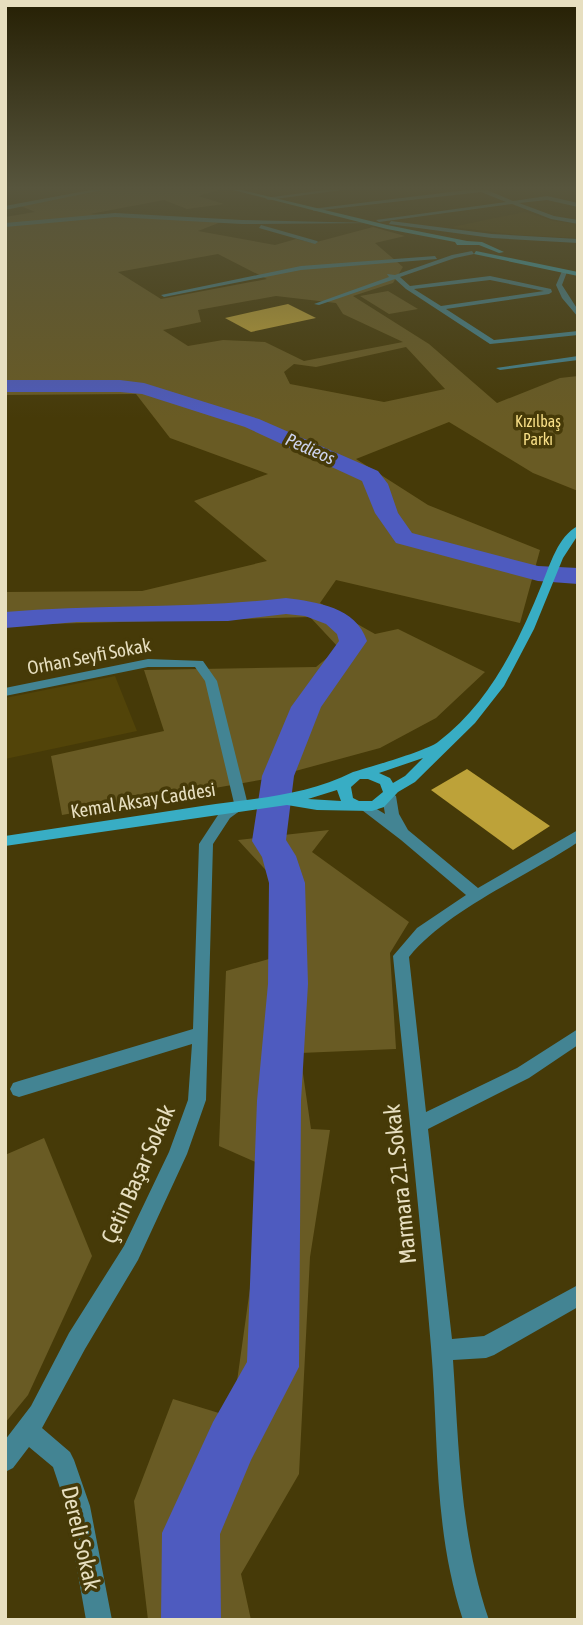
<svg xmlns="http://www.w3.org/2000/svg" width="583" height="1625" viewBox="0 0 583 1625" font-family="'Asap Condensed',sans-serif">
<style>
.built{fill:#524409}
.green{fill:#695b24;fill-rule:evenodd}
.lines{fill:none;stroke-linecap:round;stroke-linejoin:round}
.river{fill:#4e5bbf;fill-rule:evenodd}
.building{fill:#bda239}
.minor{fill:#438493;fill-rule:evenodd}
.secondary{fill:#38adc4;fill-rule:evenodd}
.labels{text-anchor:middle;stroke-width:7;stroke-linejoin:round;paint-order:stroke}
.far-park-label{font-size:16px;fill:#f8df87;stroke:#463a08}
.far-water-label{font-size:18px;font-style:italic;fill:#ccd2ed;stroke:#463a08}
.street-label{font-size:19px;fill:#e7dfc0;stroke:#463a08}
.near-street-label{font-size:23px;fill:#e7dfc0;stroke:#463a08}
</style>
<rect width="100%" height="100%" fill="#463a08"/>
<g class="built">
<path d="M525,212L553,221L578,224V238L519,235L452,227Z"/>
<path d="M115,676L137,731L5,759V698Z"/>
</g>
<g class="green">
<path d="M91,190H219L198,196L224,204L187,209L164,200L90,214L221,222L198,231L275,245L296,239L313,243L373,227L405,236L375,243L403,267L393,283L353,296L429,344L497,403L560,378L578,376V491L533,473L449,422L356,459L428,505L540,550L520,623L336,580L320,603L375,634L398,629L485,672L436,718L380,748L266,779L62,815L51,756L164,731L144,670L316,667L339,648L310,617L5,625V592L142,591L267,561L194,501L268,474L170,438L136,394L5,395V217L35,212L16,204ZM218,254L267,279L161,299L118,272ZM276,296L336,303L343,314L403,342L304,361L265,342L223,340L188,346L163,330L201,322L198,310ZM406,347L445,389L384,402L290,384L284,372L294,364L316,367Z"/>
<path d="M388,291L418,309L389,314L360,296Z"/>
<path d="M329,830L312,852L409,922L390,953L396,1049L300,1053L311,1129L330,1130L310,1257L299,1474L241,1574L251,1620H148L134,1501L173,1399L232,1417L267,1167L219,1146L226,971L276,957L273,878L238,840Z"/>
<path d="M44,1138L92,1256L28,1395L5,1423V1155Z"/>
</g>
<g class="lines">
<g class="river">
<path d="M5,380H120L144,383L259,419L378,471L388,484L398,513L412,533L538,566L578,568V584L538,581L396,543L375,513L362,481L245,427L142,394L120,392H5Z"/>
<path d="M286,598C317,602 356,607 367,641L321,707L294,776L286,840L296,856L305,883L308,984L301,1101L299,1367L251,1460L220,1534L221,1620H161L162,1533L213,1422L247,1362L257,1101L268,984L269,883L262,857L252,841L262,776L291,707L339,641L337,634L326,624L305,616L286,614L228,621L77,622L5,628V612C99,604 193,609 286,598Z"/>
</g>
</g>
<g class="building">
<path d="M288,304L316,318L251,332L225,318Z"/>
<path d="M467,769L550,826L513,850L431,790Z"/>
</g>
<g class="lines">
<g class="minor">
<path d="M91,190H102L5,210V206Z"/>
<path d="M325,190H342L268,200L265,198Z"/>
<path d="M467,190H487L513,201L547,196L578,203V207L547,200L519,203L554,216L578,220V224L551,219L512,204L379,222L376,220L506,202L481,192L314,211L311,209Z"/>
<path d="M115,213L242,220L373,223L242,224L115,217L5,227V223Z"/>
<path d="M391,221L492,234L578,239V243L492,238L389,224Z"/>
<path d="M261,225L317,241L318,242L315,244L259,228Z"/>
<path d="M472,251L474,254L455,258L400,277L410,286L490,276L551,289L552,292L549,294L446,309L494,340L578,331V335L490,344L406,289L395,279L319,305L314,304L389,277L387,274L395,275L452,255ZM490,280L544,291L441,306L414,289Z"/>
<path d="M435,256L437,259L301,270L164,297L161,295L301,266Z"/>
<path d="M562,271L567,272L562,285L578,310V317L562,298L556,285Z"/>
<path d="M578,356V360L500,370L496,368Z"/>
<path d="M148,659L203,661L217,681L248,805L230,818L213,844L206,1100L187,1154L138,1260L85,1349L42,1428L70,1452L74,1460L90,1506L112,1620H86L66,1506L53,1467L29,1447L13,1468L5,1472V1440L31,1406L69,1333L124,1246L169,1152L188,1100L192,1044L19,1097L13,1095L10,1089L13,1083L19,1081L193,1029L199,844L220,812L234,803L205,681L195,667H148L5,696V688Z"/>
<path d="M389,791L396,796L399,814L408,830L478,888L578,830V842C526,877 447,910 409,957L426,1112L517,1068L578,1029V1045L529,1078L428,1129L452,1339L484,1336L578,1285V1307L494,1355L486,1358L453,1360C459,1448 460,1536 489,1620H463C433,1529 439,1441 431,1347C420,1217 406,1086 393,956L417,928L466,895L401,840L358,807L365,802L385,814L382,796Z"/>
</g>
<g class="secondary">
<path d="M233,190H242L387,225L467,241L482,242L504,252L499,253L479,245H457L455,242L387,229Z"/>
<path d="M476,251L578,272V276L474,254Z"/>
<path d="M578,526V535L563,558L534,629L504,686L475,723L415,782L398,792L384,807L372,811L317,810L287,805L5,846V836C71,826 137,816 202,806C255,798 306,796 353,772C370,767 426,751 438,742C490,703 518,643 542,584C550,565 558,536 578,526ZM423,758L405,776L393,783L390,778L379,773ZM360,779H368L380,784L383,792L372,801H359L353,798L351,787ZM337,790L341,801L308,799Z"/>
</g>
</g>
<linearGradient id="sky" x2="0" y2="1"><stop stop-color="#262004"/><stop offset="0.45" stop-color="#57553d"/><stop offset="1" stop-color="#57553d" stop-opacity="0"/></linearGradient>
<rect width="583" height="418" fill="url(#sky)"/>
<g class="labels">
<g class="far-park-label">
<text x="538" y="427">Kızılbaş<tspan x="538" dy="18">Parkı</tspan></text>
</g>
<g class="far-water-label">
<text transform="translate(310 449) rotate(24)" y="6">Pedieos</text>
</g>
<g class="street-label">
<text transform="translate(89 656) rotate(-11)" y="7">Orhan Seyfi Sokak</text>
<text transform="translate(143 800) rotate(-9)" y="7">Kemal Aksay Caddesi</text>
</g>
<g class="near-street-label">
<text transform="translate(138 1174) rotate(-66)" y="8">Çetin Başar Sokak</text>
<text transform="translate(400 1184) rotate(-96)" y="8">Marmara 21. Sokak</text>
<text transform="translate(81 1538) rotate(77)" y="8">Dereli Sokak</text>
</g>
</g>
<rect width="583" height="1625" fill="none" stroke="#e7dfc0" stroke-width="14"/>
</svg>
